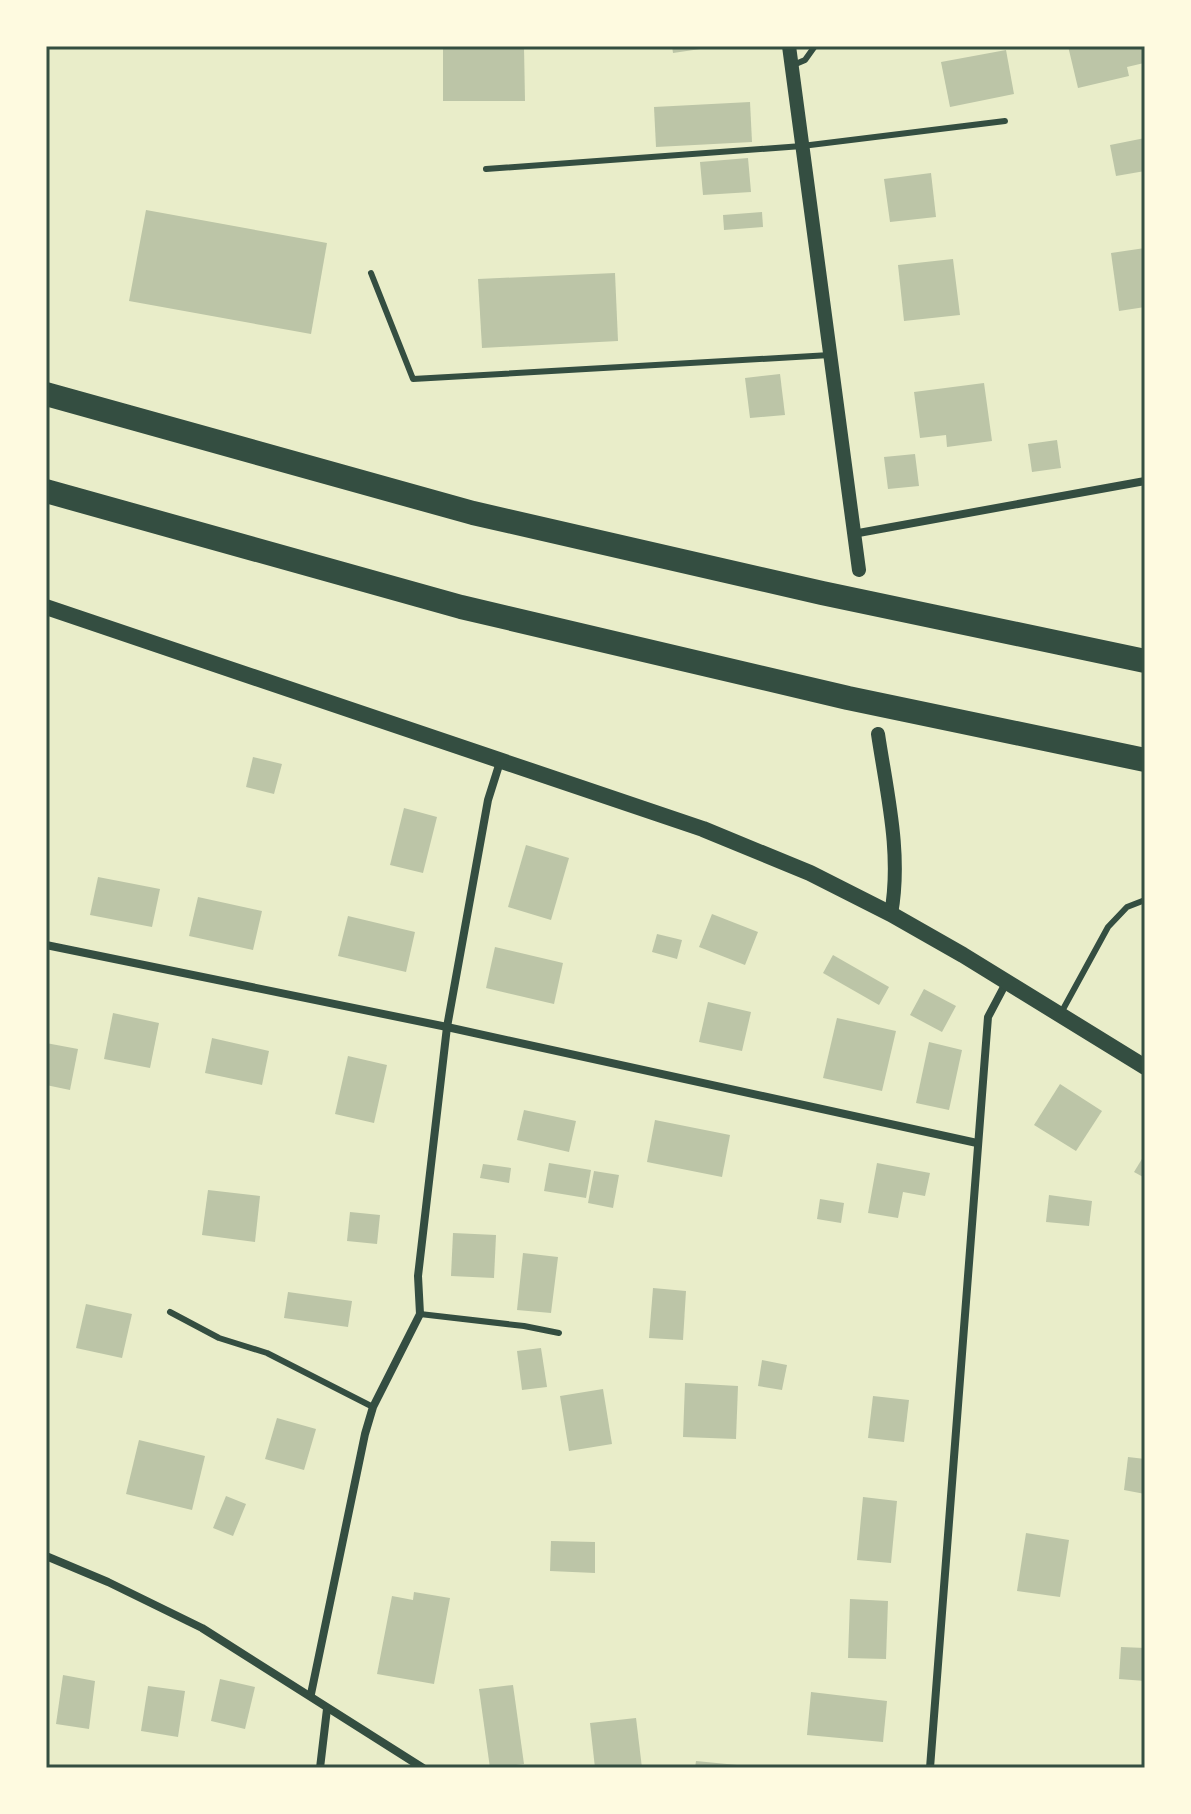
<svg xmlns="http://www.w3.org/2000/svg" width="1191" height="1814" viewBox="0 0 1191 1814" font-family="'PT Sans Narrow',sans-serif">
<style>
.building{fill:#bcc5a7}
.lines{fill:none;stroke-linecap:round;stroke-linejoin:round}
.service{stroke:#344e41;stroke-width:6}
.minor{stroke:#344e41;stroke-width:8}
.tertiary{stroke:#344e41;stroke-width:14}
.secondary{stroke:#344e41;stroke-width:16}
.motorway{stroke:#344e41;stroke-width:24}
.neatline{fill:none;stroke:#344e41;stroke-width:3}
</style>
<rect width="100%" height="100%" fill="#e9edc9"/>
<g class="building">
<path d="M672,46H707V48L673,53Z"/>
<path d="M1068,46H1145V55H1142L1144,63L1127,67L1129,76L1078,88Z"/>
<path d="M524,47L525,101H443V48Z"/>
<path d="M1006,50L1014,94L950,107L941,62Z"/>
<path d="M750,102L752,142L656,147L654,107Z"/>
<path d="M1145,138V171L1116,176L1110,145Z"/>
<path d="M748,158L751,192L703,195L700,162Z"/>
<path d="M931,173L936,217L890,222L884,179Z"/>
<path d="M146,210L327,243L311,334L129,301Z"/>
<path d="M762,212L763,227L724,230L723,215Z"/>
<path d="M1145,248V307L1119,311L1111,253Z"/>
<path d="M953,259L960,315L904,321L898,265Z"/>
<path d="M615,273L618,341L482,348L478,279Z"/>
<path d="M780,374L785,415L750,418L745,378Z"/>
<path d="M984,383L992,441L947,447L946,435L920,438L914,392Z"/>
<path d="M1057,440L1061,468L1032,472L1028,444Z"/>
<path d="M915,454L919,486L888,489L884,457Z"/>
<path d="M253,757L282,764L274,794L246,787Z"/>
<path d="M404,808L437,817L423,873L390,865Z"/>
<path d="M526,845L569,858L551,920L508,907Z"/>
<path d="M98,877L160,889L152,927L90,915Z"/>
<path d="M198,897L262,911L253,950L189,936Z"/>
<path d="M712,914L758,932L745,965L699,947Z"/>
<path d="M348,916L415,932L406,972L338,956Z"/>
<path d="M657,934L682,940L677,959L652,952Z"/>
<path d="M495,947L563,963L554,1004L486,988Z"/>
<path d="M833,955L889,987L879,1005L823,973Z"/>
<path d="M924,989L956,1006L942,1032L910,1015Z"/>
<path d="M708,1002L751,1012L742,1051L699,1042Z"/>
<path d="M113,1013L159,1023L150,1068L104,1059Z"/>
<path d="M837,1018L896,1031L882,1091L823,1078Z"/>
<path d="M212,1038L269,1051L262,1085L205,1073Z"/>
<path d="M929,1042L962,1050L949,1110L916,1103Z"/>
<path d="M46,1043L78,1049L70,1090L46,1085Z"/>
<path d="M348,1056L387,1065L374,1123L335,1114Z"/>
<path d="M1060,1084L1102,1111L1076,1151L1034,1125Z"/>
<path d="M524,1110L576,1121L569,1152L517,1140Z"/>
<path d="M655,1120L730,1135L722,1177L647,1162Z"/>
<path d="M1145,1154V1178L1134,1172Z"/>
<path d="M549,1163L591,1170L586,1198L544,1191Z"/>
<path d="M877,1163L930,1173L925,1196L903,1192L898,1218L868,1213Z"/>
<path d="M483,1164L511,1168L509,1183L480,1178Z"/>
<path d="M594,1171L619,1175L613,1208L588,1203Z"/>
<path d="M208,1190L260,1196L255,1242L202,1235Z"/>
<path d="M1049,1195L1092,1201L1089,1226L1046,1222Z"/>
<path d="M820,1199L844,1203L841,1223L817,1219Z"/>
<path d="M350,1212L380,1215L377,1244L347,1241Z"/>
<path d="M453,1233L496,1235L494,1278L451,1276Z"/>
<path d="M523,1253L558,1257L551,1313L517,1310Z"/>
<path d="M653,1288L686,1291L683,1340L649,1338Z"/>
<path d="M288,1292L352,1301L348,1327L284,1318Z"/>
<path d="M86,1304L132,1314L122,1358L76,1348Z"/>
<path d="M541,1348L547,1387L522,1390L517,1351Z"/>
<path d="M762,1360L787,1365L782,1390L758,1386Z"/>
<path d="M685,1383L738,1386L736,1439L683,1437Z"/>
<path d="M603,1389L612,1444L569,1451L560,1396Z"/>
<path d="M873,1396L909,1400L904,1442L868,1438Z"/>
<path d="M277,1418L316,1429L304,1470L265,1459Z"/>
<path d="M139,1440L205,1456L192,1510L126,1494Z"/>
<path d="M1128,1457L1145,1459V1494L1124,1490Z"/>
<path d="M226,1496L246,1504L233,1536L213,1528Z"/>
<path d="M863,1497L897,1501L891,1563L857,1560Z"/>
<path d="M1026,1533L1069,1540L1060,1597L1017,1591Z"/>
<path d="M551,1541L595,1542V1573L550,1571Z"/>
<path d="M414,1592L450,1598L434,1684L377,1674L392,1596L413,1600Z"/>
<path d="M850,1599L888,1601L886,1659L848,1658Z"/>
<path d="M1121,1647L1145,1648V1681L1119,1679Z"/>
<path d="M63,1675L95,1681L89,1729L56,1724Z"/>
<path d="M220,1679L255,1687L245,1729L211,1721Z"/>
<path d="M513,1685L524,1764L490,1768L479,1689Z"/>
<path d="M148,1686L185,1691L178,1737L141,1731Z"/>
<path d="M811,1692L887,1701L883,1742L807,1735Z"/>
<path d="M636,1718L642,1768H595L590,1723Z"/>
<path d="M696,1761L737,1765L736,1768H695Z"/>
</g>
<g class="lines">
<g class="service">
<path d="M791,66L805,60L815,46"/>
<path d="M486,169L802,146L1005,121"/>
<path d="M371,273L413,379L830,355"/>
<path d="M1061,1013L1108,927L1127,907L1145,900"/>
<path d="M170,1312L219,1338L267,1353L373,1407"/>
<path d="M420,1314L524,1326L559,1333"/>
</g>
<g class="minor">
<path d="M853,534L1145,481"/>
<path d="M46,945L447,1027L977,1143"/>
<path d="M46,1556L108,1582L202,1628L423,1768"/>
<path d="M311,1694L365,1434L373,1407L420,1314L418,1276L447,1027L488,800L500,762"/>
<path d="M320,1768L327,1709"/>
<path d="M930,1768L988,1017L1006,983"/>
</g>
<g class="tertiary">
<path d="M789,46L859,570"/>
<path d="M878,734C887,794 902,854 891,914"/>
</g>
<path class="secondary" d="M46,607L703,829L810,873L891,914L963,955L1145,1067"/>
<g class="motorway">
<path d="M46,394L473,513L822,593L1145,661"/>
<path d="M46,491L461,607L848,698L1145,760"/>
</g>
</g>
<rect width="1191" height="1814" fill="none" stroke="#fefae0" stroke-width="96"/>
<rect x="48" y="48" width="1095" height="1718" class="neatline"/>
</svg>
